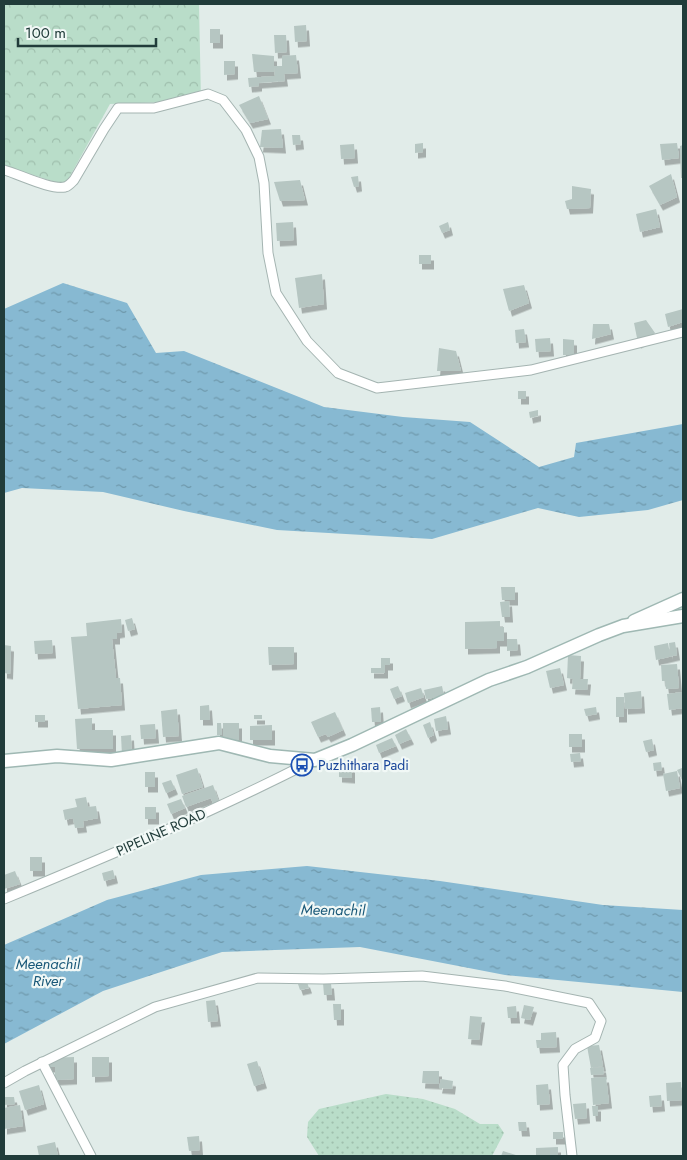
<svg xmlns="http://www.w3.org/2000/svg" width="687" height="1160" viewBox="0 0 687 1160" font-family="Jost,sans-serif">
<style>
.grass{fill:url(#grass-dots)}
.forest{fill:url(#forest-crowns)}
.water{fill:url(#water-ripples)}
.building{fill:#b6c6c2;filter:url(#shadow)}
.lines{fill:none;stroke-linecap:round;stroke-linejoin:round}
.street-casing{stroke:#a4b4b1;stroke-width:11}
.secondary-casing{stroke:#9fb8b3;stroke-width:15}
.street{stroke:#fff;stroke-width:9}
.secondary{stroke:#fff;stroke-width:12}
.labels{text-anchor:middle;stroke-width:4.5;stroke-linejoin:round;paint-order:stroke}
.transit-label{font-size:14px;fill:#164399;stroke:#f1f8f6;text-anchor:start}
.street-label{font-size:14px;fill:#213c3a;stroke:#f1f8f6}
.water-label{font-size:15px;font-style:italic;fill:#1a5979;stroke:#f1f8f6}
</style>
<defs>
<pattern id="grass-dots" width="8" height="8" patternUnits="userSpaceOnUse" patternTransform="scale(1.25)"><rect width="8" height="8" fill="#b9ddc9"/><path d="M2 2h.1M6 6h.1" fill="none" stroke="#9fbfad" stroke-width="1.8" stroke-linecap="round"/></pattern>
<pattern id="forest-crowns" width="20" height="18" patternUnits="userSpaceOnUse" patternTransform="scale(1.25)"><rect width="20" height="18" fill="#b9ddc9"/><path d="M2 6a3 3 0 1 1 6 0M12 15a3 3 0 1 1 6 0" fill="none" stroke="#9fbfad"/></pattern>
<pattern id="water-ripples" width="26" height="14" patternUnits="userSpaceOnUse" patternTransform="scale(1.25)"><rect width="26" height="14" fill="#87b9d2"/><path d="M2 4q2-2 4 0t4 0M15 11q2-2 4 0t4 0" fill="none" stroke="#6e98ab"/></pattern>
<filter id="shadow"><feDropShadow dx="3" dy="5.5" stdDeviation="0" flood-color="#0004"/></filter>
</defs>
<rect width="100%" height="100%" fill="#e1ece9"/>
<path class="grass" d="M386,1094L423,1099L455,1109L480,1124H498L504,1133L492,1156H319L307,1137L308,1122L319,1109Z"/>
<path class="forest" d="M4,4H199L201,101L110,104L65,185L4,166Z"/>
<g class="water">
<path d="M63,283L127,303L156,353L184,351L324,407L403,417L470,422L539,467L574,457L576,443L683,424V500L648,510L579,517L538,508L432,539L277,530L184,511L103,492L22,488L4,493V309Z"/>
<path d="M307,866L440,881L603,905L683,910V992L505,975L360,947L222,952L103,991L4,1044V945L107,900L201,875Z"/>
</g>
<g class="building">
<path d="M306,25L307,41L295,42L294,26Z"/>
<rect x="210" y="29" width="10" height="14"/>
<path d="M274,35H286L287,52L275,53Z"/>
<path d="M252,54L274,56V72H254Z"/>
<path d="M296,55L298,73L284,74L285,81L259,83V86L249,87L248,78L275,76L274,66H282V56Z"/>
<path d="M224,61H235V74L224,75Z"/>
<path d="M259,96L268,119L250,123L239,105Z"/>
<path d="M281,129L283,148L260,147L262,130Z"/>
<path d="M292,135H300L301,144L293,145Z"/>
<path d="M423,143V152L415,153V144Z"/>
<path d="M677,143L679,158L662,160L660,144Z"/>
<path d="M354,144L355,158L341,159L340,145Z"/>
<path d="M683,145V178H681L680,146Z"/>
<path d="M671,174L677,197L660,205L649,186Z"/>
<path d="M358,176L359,186L354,187L351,177Z"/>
<path d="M300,180L305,200L280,201L274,182Z"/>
<path d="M572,186L591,189L590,208L567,209L565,201L572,199Z"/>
<path d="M656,209L660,227L640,232L636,214Z"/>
<path d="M293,222L294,240L277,241L276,223Z"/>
<path d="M448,222L450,230L442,233L439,226Z"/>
<rect x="419" y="255" width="12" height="9"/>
<path d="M322,274L324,304L299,308L295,278Z"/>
<path d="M524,285L529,303L509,311L503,289Z"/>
<path d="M683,309V322L668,327L665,314Z"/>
<path d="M646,320L655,333L638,343L634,323Z"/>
<path d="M593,324H609L611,334L592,339Z"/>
<path d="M524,329L526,342L516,343L515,330Z"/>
<path d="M550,338L551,351L536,352L535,339Z"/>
<path d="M563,339L574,340V355H563Z"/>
<path d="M439,348L456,351L461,371H437Z"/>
<rect x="518" y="391" width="8" height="8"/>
<path d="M538,410V416L530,418L529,412Z"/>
<path d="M501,587H515V600H502Z"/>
<path d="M509,601L510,617H502L500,602Z"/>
<path d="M132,618L135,629L128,631L125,620Z"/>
<path d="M121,619L122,632L117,633V639H112L116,678H120L122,705L78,709L71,637L87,636L86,623Z"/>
<path d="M500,621V627H504V641H497V648L465,649V622Z"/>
<path d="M507,639H517L518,650L507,651Z"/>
<path d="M52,640L53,653L35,654L34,641Z"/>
<path d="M675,642L677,655L656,660L654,646L668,643L670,654L669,643Z"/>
<path d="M4,645L11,646L10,674L4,673Z"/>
<path d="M268,647H294V664L269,665Z"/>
<path d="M568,655L581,656L580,679H588L587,690L572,689L573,679L567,678Z"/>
<path d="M381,658H390V665H385V673H371V668H381Z"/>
<path d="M677,664L679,688L666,689L665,681H662L661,665Z"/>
<path d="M560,668L564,685L550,688L546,671Z"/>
<path d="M398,686L402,696L394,699L390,689Z"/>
<path d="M442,686L444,696L426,699L424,690Z"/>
<path d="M421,688L424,697L408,703L405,693Z"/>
<path d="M641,691L642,708L625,709L624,693Z"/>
<path d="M683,692V708L669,710L667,694Z"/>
<rect x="616" y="697" width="8" height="20"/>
<path d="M209,705L210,720H200V706Z"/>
<path d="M380,707L381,722H372L371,708Z"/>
<path d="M596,707L597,714L586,716L584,709Z"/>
<path d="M177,709L179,736L163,737L161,711Z"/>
<path d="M335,712L343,730L328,737L326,734L318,737L311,722Z"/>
<rect x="35" y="715" width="10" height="7"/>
<rect x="254" y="715" width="8" height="4"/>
<path d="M446,716L448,729L436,731L434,719Z"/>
<path d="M92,718V730H113V749H77L75,719Z"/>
<path d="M430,722L434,735L428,738L423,725Z"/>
<path d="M217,723H221L222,735H217Z"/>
<rect x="223" y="723" width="16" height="17"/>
<path d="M155,724L156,738L141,739L140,725Z"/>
<path d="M272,725V740H250V726Z"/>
<path d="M406,729L411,739L399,744L395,735Z"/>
<rect x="569" y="734" width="13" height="13"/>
<path d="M131,735L132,755H122L121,736Z"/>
<path d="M392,738L396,746L379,753L376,745Z"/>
<path d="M652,739L654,750L646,752L643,741Z"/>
<path d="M580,753L581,761L571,762L570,754Z"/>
<path d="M661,762L662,770L654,771L653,763Z"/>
<path d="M339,767H352V778L339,777Z"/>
<path d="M197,768L203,787L182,794L176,775Z"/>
<path d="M682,768L683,777L681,778L677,770Z"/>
<path d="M677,771L680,788L666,791L663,774Z"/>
<rect x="145" y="772" width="10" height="15"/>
<path d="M171,780L175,789L166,793L162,783Z"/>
<path d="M213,785L219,802L213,804L211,798L186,807L182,796Z"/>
<path d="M86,797L88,807L96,806L98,818L83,821L84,827L75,828L73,818L65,820L63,810L77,807L75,799Z"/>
<path d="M181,799L185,808L171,814L167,804Z"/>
<rect x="145" y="807" width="11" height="12"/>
<rect x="30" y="857" width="12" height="14"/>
<path d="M113,870L115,878L104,881L102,873Z"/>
<path d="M15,871L20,884L4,889V875Z"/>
<path d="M307,982L309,988L300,990L298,984Z"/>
<path d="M323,983H331L332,995H324Z"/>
<path d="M215,1000L218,1021L208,1022L206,1001Z"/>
<path d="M333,1004H341V1020H334Z"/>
<path d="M524,1005L534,1007L530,1020L521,1018Z"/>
<path d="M516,1006L517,1018H508L507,1007Z"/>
<path d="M470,1016L482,1017L479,1040L468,1039Z"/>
<path d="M556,1032L557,1047L537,1048L536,1040H541V1033Z"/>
<path d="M599,1045L603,1066L591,1068L587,1046Z"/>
<path d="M74,1057V1079L55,1080V1067H47V1058Z"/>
<path d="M92,1057H109V1076L92,1077Z"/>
<path d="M257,1061L264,1083L254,1086L247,1064Z"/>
<path d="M603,1067L604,1074L591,1075L590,1068Z"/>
<path d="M423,1071H439V1084L422,1083Z"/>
<path d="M606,1077L609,1103L593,1105L591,1078Z"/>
<path d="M441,1079L453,1081L452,1089L439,1088Z"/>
<path d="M681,1082L682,1100L667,1101L666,1083Z"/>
<path d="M548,1084L550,1104L537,1105L536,1085Z"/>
<path d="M39,1085L44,1104L25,1110L19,1091Z"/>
<path d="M661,1095L662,1106L650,1107L649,1096Z"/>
<path d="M4,1097H14L15,1104L4,1105Z"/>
<path d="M586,1103L587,1118L575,1119L573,1104Z"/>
<path d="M20,1105L23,1126L4,1129V1108Z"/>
<path d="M592,1106H598V1116H593Z"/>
<path d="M518,1122H526L527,1131H519Z"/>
<rect x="553" y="1132" width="10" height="7"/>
<path d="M199,1136L200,1150L189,1151L187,1137Z"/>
<path d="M55,1142L58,1156H39L37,1146Z"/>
<path d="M558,1147V1156L536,1155V1148Z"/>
<path d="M503,1151L519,1156H501Z"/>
</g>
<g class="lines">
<g class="street-casing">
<g id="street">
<path d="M4,170C19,174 50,190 65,187C69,186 71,183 74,180L104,129L118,108H154L208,94L223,100L246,130L259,157L264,183L268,253L276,293L307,341L338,373L377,388L531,370L683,332"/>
<path d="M4,899C108,856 213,812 314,760"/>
<path d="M42,1062L91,1156"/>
<path d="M4,1083L25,1071L155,1007L258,978L323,979L422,976L505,986L589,1003L601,1021L595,1038L575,1049L563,1065L565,1095L572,1156"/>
</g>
</g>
<g class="secondary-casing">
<g id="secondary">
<path d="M634,621L683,599"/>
<path d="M4,761L57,756L111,760L219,743L270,756L315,760L352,745L489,680L527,667L599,635L623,626L683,616"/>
</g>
</g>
<use href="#street" class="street"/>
<use href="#secondary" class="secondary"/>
</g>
<defs>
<g id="bus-ring" transform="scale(1.125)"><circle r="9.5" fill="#f1f8f6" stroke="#1a4fb4" stroke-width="1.5"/><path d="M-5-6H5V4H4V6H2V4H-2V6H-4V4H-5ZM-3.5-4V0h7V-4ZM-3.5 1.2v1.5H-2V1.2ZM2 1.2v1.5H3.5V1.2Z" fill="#1a4fb4"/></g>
</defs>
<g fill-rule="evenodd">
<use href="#bus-ring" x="302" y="765"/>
</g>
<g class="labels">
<g class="transit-label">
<text x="318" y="770">Puzhithara Padi</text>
</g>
<g class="street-label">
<text transform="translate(161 832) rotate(-24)" y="5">PIPELINE ROAD</text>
</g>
<g class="water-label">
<text transform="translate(333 910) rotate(1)" y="5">Meenachil</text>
<text x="48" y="969">Meenachil<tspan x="48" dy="17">River</tspan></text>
</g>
</g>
<rect width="687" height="1160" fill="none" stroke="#213c3a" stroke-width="10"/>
<path d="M18 38v8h138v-8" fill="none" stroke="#213c3a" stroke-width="2.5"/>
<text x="25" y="38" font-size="15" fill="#213c3a" stroke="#f1f8f6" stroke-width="4" paint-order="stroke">100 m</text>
</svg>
